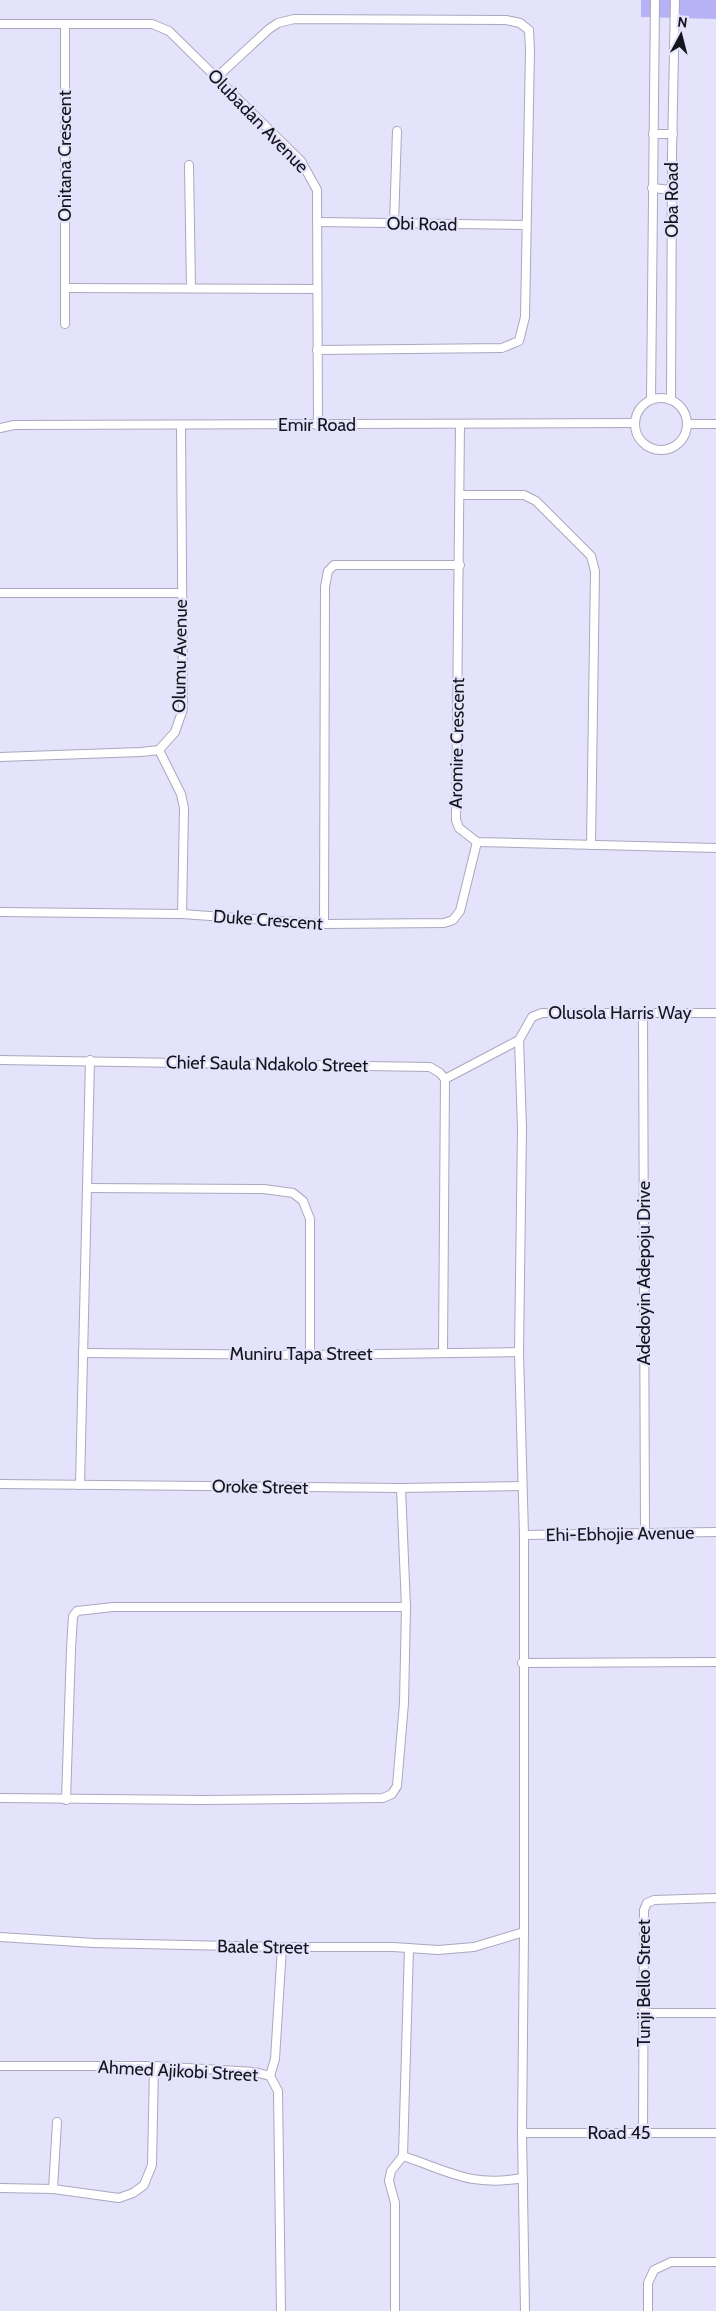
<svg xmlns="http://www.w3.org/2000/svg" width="716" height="2311" viewBox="0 0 716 2311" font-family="Cabin,sans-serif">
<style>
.green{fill:#b7b1f5}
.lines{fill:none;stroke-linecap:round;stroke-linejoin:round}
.street-casing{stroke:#aaa8bf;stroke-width:10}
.street{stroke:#fff;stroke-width:8}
.labels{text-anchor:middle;stroke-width:4.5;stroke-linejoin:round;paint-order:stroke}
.street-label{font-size:18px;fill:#14141c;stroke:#e5e3fb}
</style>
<rect width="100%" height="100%" fill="#e5e3fb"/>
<path class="green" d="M641,0H716V19L641,17Z"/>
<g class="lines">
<g class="street-casing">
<g id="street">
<path d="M0,24H152L169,31L301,161L317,190L318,426"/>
<path d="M217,77L269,29L278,23L294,19L506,20L520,23L529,30L530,50L525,317L519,341L502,348L317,350"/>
<path d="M653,134H673"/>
<path d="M189,165L191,288"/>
<path d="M652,188L672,190"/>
<path d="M317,222L526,225"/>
<path d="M394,224L397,131"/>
<path d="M65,288L317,289"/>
<path d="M65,324V25"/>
<circle cx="661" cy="424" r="26"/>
<path d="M651,400L655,0"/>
<path d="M671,400L672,154L675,0"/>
<path d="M460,424L456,820L459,828L477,842L716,848"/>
<path d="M687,424H716"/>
<path d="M0,428L14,425L635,423"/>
<path d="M460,495H524L536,501L591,556L595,571L591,845"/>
<path d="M0,593H181"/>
<path d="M159,750L181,794L184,808L182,914"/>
<path d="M0,757L141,752L159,750L175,732L183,709L181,426"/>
<path d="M0,912L182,914L324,924L444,923L453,920L460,911L477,842"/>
<path d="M324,924L325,587L328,571L334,565H460"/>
<path d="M643,1013L645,1533"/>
<path d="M0,1060L430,1067L440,1073L445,1079L519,1040"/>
<path d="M87,1188L264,1189L293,1193L303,1201L310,1219V1355"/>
<path d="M83,1353L310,1355L519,1352"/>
<path d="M443,1353L445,1079"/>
<path d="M0,1484L401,1488L521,1486"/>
<path d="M80,1485L90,1060"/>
<path d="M524,1535L716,1532"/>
<path d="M522,1663L716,1662"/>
<path d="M0,1798L203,1800L383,1798L392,1794L397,1786L404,1703L406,1607"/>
<path d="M66,1800L71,1649L73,1616L77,1611L113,1607H406L401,1488"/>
<path d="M0,1937L94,1943L282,1947H393L438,1950L474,1947L524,1932"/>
<path d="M409,1948L403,2156C451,2172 469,2187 523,2178"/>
<path d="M644,2013H716"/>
<path d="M0,2066H154L255,2072L270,2076L278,2091L281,2311"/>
<path d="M270,2076L275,2059L282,1947"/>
<path d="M522,2133H716"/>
<path d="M643,2133L644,1910L647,1903L654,1900L716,1898"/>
<path d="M0,2188L53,2189L119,2198L133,2193L144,2185L152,2165L154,2066"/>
<path d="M53,2189L57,2122"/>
<path d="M395,2311V2203L389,2181L391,2171L403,2156"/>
<path d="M525,2311L522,2133L524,1932V1535L519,1352L522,1128L519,1040L532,1017L542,1013H716"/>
<path d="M648,2311V2283L654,2270L671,2262H716"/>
</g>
</g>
<use href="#street" class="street"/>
</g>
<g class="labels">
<g class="street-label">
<text transform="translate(258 121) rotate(46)" y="6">Olubadan Avenue</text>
<text transform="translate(65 156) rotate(-90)" y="6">Onitana Crescent</text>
<text transform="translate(672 200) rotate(-90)" y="6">Oba Road</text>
<text transform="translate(422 224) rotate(1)" y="6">Obi Road</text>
<text x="317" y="431">Emir Road</text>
<text transform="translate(180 656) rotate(-89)" y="6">Olumu Avenue</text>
<text transform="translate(457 743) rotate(-89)" y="6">Aromire Crescent</text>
<text transform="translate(268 920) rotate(4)" y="6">Duke Crescent</text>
<text x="620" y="1019">Olusola Harris Way</text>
<text transform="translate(267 1064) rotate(1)" y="6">Chief Saula Ndakolo Street</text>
<text transform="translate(644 1273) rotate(-90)" y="6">Adedoyin Adepoju Drive</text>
<text x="301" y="1360">Muniru Tapa Street</text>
<text transform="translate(260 1487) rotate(1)" y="6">Oroke Street</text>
<text transform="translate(620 1534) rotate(-1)" y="6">Ehi-Ebhojie Avenue</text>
<text transform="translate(263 1947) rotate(1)" y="6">Baale Street</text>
<text transform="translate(644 1983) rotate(-90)" y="6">Tunji Bello Street</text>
<text transform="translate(178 2071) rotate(3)" y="6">Ahmed Ajikobi Street</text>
<text x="619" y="2139">Road 45</text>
</g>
</g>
<g transform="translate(681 35) rotate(7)" stroke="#e5e3fb" stroke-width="4" paint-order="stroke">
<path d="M0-4L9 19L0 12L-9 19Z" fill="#14141c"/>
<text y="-8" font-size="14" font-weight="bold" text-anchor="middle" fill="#14141c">N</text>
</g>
</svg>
